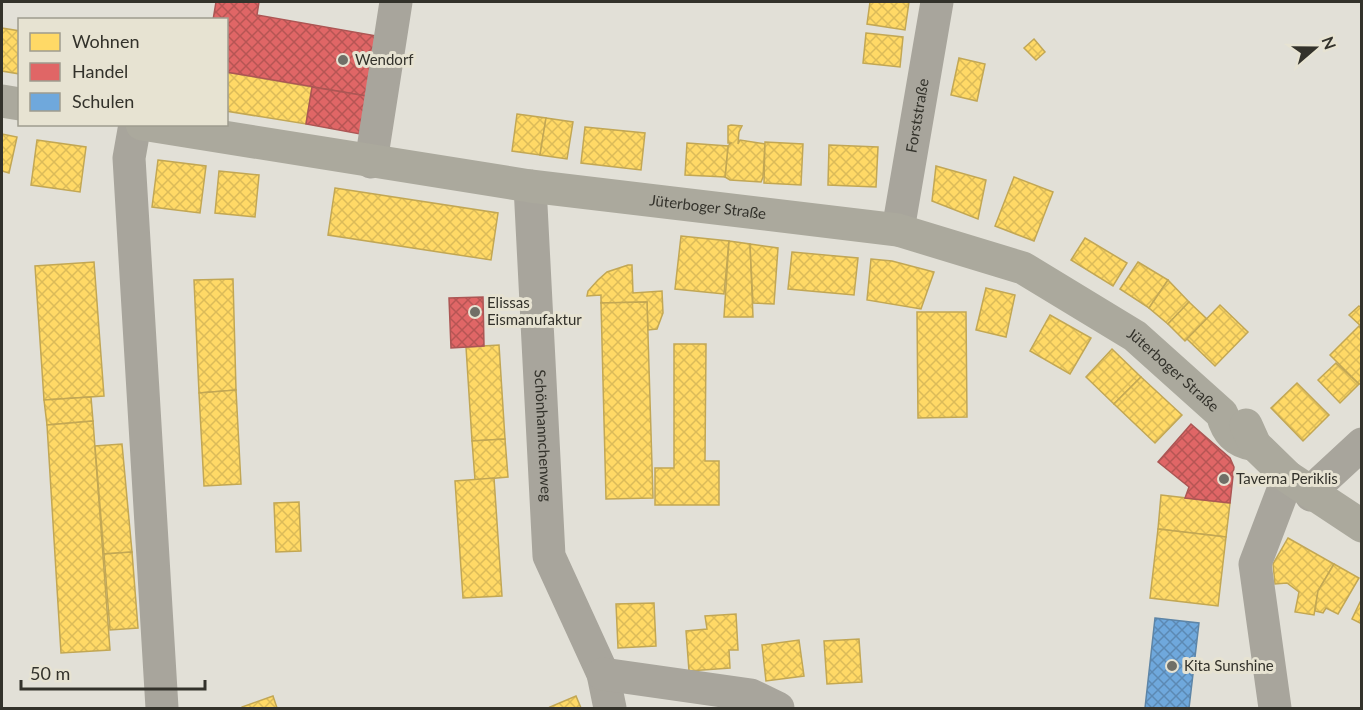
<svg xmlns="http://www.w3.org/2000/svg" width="1363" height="710" viewBox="0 0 1363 710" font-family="Lato,sans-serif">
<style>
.homes{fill:url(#homes-cross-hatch);stroke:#c2a754;stroke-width:1.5}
.shops{fill:url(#shops-cross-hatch);stroke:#ac5654;stroke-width:1.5}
.schools{fill:url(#schools-cross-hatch);stroke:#5d85a7;stroke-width:1.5}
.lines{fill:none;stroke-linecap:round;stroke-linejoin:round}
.minor{stroke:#a8a59c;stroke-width:33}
.major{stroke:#aba99d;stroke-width:33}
.poi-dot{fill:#706f67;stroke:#e7e3d2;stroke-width:2}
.labels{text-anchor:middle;stroke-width:6;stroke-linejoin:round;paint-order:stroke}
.poi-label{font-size:15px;fill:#33322b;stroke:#e7e3d2;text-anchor:start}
.street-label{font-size:15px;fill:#33322b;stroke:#e7e3d2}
</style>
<defs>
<pattern id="homes-cross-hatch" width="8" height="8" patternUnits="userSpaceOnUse" patternTransform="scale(1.5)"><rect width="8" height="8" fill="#ffd966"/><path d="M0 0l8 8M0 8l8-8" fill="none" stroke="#dbbb59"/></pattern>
<pattern id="shops-cross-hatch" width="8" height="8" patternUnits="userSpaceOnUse" patternTransform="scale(1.5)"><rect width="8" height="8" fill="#e06666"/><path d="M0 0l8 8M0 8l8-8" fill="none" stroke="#b65554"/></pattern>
<pattern id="schools-cross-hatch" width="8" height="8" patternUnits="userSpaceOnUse" patternTransform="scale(1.5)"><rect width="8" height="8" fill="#6fa8dc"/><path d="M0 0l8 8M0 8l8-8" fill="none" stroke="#5c89b3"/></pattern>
</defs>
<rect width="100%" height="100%" fill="#e2e0d7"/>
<g class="homes">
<path d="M870,2H909L905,30L867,24Z"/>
<path d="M2,28L20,31V74L2,71Z"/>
<path d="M866,33L903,37L900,67L863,63Z"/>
<path d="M1034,39L1045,52L1036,60L1024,48Z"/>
<path d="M959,58L985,64L977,101L951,95Z"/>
<path d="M226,72L312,87L306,124L226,111Z"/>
<path d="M517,114L546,118L540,155L512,151Z"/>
<path d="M546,118L573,122L567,159L540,155Z"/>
<path d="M731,125L742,126L739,132L738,144L740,140L765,144L763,177L761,182L730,180L725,177L728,146L731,143H728V126Z"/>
<path d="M585,127L645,133L641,170L581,163Z"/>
<path d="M2,134L17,137L9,173L2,171Z"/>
<path d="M37,140L86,147L80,192L31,185Z"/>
<path d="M765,142L803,144L801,185L764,183Z"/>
<path d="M687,143L728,146L725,177L685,175Z"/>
<path d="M829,145L878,147L876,187L828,185Z"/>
<path d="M158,160L206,166L200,213L152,207Z"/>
<path d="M936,166L986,180L978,219L932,201Z"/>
<path d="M219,171L259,175L255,217L215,213Z"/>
<path d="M1014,177L1053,192L1034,241L995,226Z"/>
<path d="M335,188L498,213L491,260L328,235Z"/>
<path d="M681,236L729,241L724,294L675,289Z"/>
<path d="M1085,238L1127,263L1113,286L1071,260Z"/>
<path d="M729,241L750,244L753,317H724Z"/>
<path d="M750,244L778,248L774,304L753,303Z"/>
<path d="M792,252L858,258L854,295L788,289Z"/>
<path d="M871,259L892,261L934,272L921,309L867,300Z"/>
<path d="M94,262L104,396L44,400L35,266Z"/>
<path d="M1138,262L1168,280L1149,308L1120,289Z"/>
<path d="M628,265H632L633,293L662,291L663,313L657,329L648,330L647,302L601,303V295L587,296L588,291L598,280L607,272Z"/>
<path d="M233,279L236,390L199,393L194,280Z"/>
<path d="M1168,280L1189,302L1168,324L1149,308Z"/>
<path d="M986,288L1015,295L1006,337L976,330Z"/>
<path d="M647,302L653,498L606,499L601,303Z"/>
<path d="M1189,302L1207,319L1185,341L1168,324Z"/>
<path d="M1220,305L1248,332L1215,366L1187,339Z"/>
<path d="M1359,306L1362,308V327L1349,315Z"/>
<path d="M917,312H966L967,417L918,418Z"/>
<path d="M1050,315L1091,338L1070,374L1030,351Z"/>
<path d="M1359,326L1362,329V382L1359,384L1330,355Z"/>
<path d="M674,344H706L705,461H719V505H655V468H674Z"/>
<path d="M499,345L505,439L472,441L466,347Z"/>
<path d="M1112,349L1141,377L1114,404L1086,377Z"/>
<path d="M1336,363L1359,384L1340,403L1318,380Z"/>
<path d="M1141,377L1182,415L1155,443L1114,404Z"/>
<path d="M1297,383L1329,415L1303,441L1271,408Z"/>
<path d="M236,390L241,484L204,486L199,393Z"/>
<path d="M91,397L93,421L47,425L44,400Z"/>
<path d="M93,421L110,650L61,653L47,425Z"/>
<path d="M505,439L508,477L475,480L472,441Z"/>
<path d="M122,444L132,552L104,554L95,446Z"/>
<path d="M494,478L502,596L463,598L455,481Z"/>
<path d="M1161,495L1230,503L1226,537L1158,529Z"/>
<path d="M299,502L301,551L276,552L274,503Z"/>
<path d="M1158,529L1226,537L1218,606L1150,598Z"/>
<path d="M1288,538L1334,564L1318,591L1314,615L1295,612L1299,592L1287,583L1275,584L1273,564Z"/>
<path d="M132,552L138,628L110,630L104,554Z"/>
<path d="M1334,564L1359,578L1338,614L1326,608L1323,613L1315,611L1318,591Z"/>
<path d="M1362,598V624L1352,619Z"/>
<path d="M654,603L656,646L618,648L616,604Z"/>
<path d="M736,614L738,650H729L730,668L689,671L686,631L707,629L705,616Z"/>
<path d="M859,639L862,682L827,684L824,641Z"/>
<path d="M799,640L804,676L766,681L762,645Z"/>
<path d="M273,696L277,708H242V707Z"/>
<path d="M576,696L581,708H551L550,707Z"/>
</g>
<g class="shops">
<path d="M216,2H259L257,15L377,36L367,96L226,72V20H213Z"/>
<path d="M312,87L367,96L360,134L306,124Z"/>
<path d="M483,297L484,346L451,348L449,298Z"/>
<path d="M1191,424L1230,458L1234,467L1230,503L1185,498L1189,487L1158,462Z"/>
</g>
<path class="schools" d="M1155,618L1199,623L1189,708H1145Z"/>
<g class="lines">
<g class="minor">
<path d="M135,124L129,158L162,708"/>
<path d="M371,162L396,2"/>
<path id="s1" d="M530,186L549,556L603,674L610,708"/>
<path id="s2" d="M898,230L937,2"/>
<path d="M1311,495L1322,481L1362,444"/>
<path d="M603,674L751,695L778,708"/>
<path d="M1275,708L1255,564L1288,477"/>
</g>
<g class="major">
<path d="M2,101L20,104"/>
<path id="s3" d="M142,124L530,186L898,230L1023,268L1135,336L1222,414C1227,432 1235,442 1255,445"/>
<path d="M1246,425L1255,445L1288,477L1362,526"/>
</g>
</g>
<g class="poi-dot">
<circle cx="343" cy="60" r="6"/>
<circle cx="475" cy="312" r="6"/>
<circle cx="1224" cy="479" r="6"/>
<circle cx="1172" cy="666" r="6"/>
</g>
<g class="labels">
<g class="poi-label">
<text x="355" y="65">Wendorf</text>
<text x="487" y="308">Elissas<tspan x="487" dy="17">Eismanufaktur</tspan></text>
<text x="1236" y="484">Taverna Periklis</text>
<text x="1184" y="671">Kita Sunshine</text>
</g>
<g class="street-label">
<text dy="5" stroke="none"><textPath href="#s2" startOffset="116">Forststraße</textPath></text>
<text dy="5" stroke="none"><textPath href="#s3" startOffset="572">Jüterboger Straße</textPath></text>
<text dy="5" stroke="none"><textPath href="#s3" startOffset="1076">Jüterboger Straße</textPath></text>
<text dy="5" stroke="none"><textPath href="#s1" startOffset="250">Schönhannchenweg</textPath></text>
</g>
</g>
<rect width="1363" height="710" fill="none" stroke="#33322b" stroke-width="6"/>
<rect x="18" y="18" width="210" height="108" fill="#e7e3d2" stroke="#9f9c8f" stroke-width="1.5"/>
<rect x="30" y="33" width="30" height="18" fill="#ffd966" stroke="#9f9c8f" stroke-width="1.5"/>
<text x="72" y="48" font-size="18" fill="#33322b">Wohnen</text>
<rect x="30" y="63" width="30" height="18" fill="#e06666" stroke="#9f9c8f" stroke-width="1.5"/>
<text x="72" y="78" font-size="18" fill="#33322b">Handel</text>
<rect x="30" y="93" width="30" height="18" fill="#6fa8dc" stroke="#9f9c8f" stroke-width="1.5"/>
<text x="72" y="108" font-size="18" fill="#33322b">Schulen</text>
<g transform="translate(1315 48) rotate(70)" stroke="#e7e3d2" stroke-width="4.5" paint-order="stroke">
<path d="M0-4.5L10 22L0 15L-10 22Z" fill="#33322b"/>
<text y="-9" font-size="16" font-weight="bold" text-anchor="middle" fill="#33322b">N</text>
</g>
<path d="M21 680v9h184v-9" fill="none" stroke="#33322b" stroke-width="3"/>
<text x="30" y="680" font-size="18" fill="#33322b" stroke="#e7e3d2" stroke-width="4.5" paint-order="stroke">50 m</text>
</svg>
